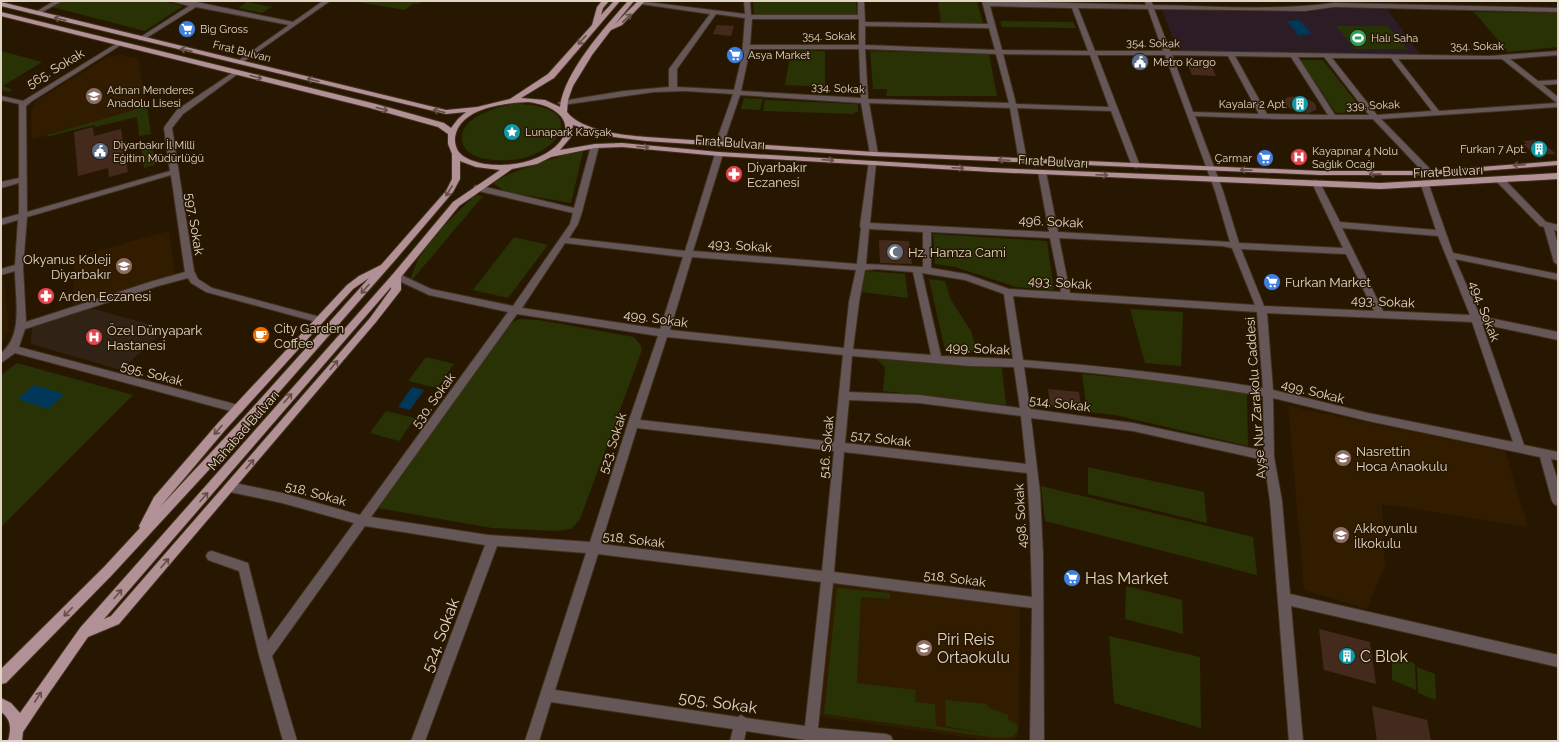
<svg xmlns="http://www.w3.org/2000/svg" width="1559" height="742" viewBox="0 0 1559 742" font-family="Raleway,sans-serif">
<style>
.commercial{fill:#2c1c26}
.built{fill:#311c00}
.medical{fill:#302316}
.green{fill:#283205}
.water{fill:#003859}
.building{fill:#442a1d}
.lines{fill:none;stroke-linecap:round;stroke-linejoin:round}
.minor-casing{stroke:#41311d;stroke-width:2}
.major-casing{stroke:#41311d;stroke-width:2}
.minor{fill:#655658;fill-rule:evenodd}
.major{fill:#b19196;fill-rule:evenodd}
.oneway{stroke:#654e44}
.labels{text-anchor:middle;stroke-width:3;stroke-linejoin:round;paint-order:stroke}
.far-poi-label{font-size:11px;fill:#e0d4c7;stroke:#271701;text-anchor:start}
.far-street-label{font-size:11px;fill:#e0d4c7;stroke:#271701}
.street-label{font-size:13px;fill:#e0d4c7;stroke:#271701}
.poi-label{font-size:13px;fill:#e0d4c7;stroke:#271701;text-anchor:start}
.near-poi-label{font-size:16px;fill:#e0d4c7;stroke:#271701;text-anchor:start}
.near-street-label{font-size:16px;fill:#e0d4c7;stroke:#271701}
</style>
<rect width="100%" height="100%" fill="#271701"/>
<path class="commercial" d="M1335,8L1387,9L1420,54L1178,51L1162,10L1310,12Z"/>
<g class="built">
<path d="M121,55L138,59L147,106L32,139L31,113L34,104L37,100L108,57Z"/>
<path d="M169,231L175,274L73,306L74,257Z"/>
<path d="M1,274H3L9,331L1,342Z"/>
<path d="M1288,406L1505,451L1528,527L1382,504L1385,566L1367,609L1304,590Z"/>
<path d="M834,584L1020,606L1019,736L1012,741H995L820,717Z"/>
</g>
<path class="medical" d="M90,308L166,329L121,370L31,344L32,327Z"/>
<g class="green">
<path d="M63,1H163L183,6L145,31L52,7Z"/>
<path d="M351,1H423L419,4L414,3L405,10Z"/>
<path d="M753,1H856L857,16L754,15Z"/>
<path d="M938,1H977L983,24L941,23Z"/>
<path d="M247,2L272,7L262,13L238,8Z"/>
<path d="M1474,12L1558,13V47L1508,52Z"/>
<path d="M1000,21L1073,22L1076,28L1002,27Z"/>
<path d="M1336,26H1387L1408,49H1355Z"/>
<path d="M791,50L825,51V87L785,85Z"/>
<path d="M1,51L42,62L3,86L13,90L9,92L1,90Z"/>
<path d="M870,51L989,54L997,96H886L887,89H873Z"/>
<path d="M1300,60H1323L1364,112L1336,113Z"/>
<path d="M744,98L763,99L760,110L741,109Z"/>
<path d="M765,100L858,104V112H855V114L763,111Z"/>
<path d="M514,104C602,104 552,171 487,159C478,158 465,153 463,144C455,118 496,107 514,104Z"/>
<path d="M147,106L151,134L139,136L137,117L95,127V125L46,137L47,135Z"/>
<path d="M152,141L155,165L144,168L141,144Z"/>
<path d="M574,152H583L571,203L506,192L494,184V182L509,174L533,165Z"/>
<path d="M475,195L483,196L412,280H410L418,259L438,232Z"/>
<path d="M933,234L1047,241L1054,290L1016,287L955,267L935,264Z"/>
<path d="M514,237L548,245L508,298L473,290Z"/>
<path d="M866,271L905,274L908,298L862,292Z"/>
<path d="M929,279L945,281L951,300L971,331L977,352L945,350Z"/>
<path d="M1130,309L1183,312L1181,366L1145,363Z"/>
<path d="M520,319L539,320L634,337L640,344L642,350L580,519L571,529L557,531L492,528L377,508L510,323Z"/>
<path d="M426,357L454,364L437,388L408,381Z"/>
<path d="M875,358L1002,368L1006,405L883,391L885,367Z"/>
<path d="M17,363L133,395L1,527V375Z"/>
<path d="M1082,374L1198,384L1247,394L1248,446L1115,415L1087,412Z"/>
<path d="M386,411L415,418L399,441L370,433Z"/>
<path d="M1088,467L1204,492L1207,523L1088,494Z"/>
<path d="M1041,486L1253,537L1257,575L1045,521Z"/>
<path d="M1126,586L1182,600L1183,634L1125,619Z"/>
<path d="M837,588L890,593V599L861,597L857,683L916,690L915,702L935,704L936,726L986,734L946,726L945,700L987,704L988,707L1008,715V720L1017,724V733L1012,737L997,738L824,714Z"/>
<path d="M1109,636L1200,657L1201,728L1114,703Z"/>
<path d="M1392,651L1415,664L1416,690L1392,680Z"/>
<path d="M1417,667L1435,674L1436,700L1418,693Z"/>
</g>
<g class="water">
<path d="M1299,20L1312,34L1298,35L1287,21Z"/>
<path d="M34,385L64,394L48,409L18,399Z"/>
<path d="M412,387L424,390L410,410L398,407Z"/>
</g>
<g class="building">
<path d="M717,25L734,26L731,36L713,34Z"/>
<path d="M1186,61L1210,62L1216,76L1192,75Z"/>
<path d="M1299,96L1313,102L1316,105V110L1309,113L1299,112L1289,108L1284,103L1286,98L1289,97Z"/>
<path d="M93,127L94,136L121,129L128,172L109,177L108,168L78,176L74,132Z"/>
<path d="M1536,140L1539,143H1543L1556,154L1535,155L1523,144H1527L1523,141Z"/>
<path d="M879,240L909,241L912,264L880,263Z"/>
<path d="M1048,389L1079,392L1081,408L1050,405Z"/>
<path d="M1319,629L1370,642L1376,684L1324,670Z"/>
<path d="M1372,706L1427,720L1431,741H1377Z"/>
</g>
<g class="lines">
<g class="minor-casing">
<g id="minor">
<path d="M54,1H62L39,14L34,13Z"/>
<path d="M171,1L196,2L293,22L323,1H330L240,64L237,62L238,61L289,25L196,7L143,40H139V38L189,6Z"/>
<path d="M638,1L745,14L744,1H750L751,15H858V1H864L865,22L988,24L982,1L1146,5L1145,1H1151L1153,5C1213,6 1274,11 1334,3L1558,8V12L1334,7L1305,11L1154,9L1170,51L1489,56L1558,51V55L1510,59L1538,81L1558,80V84L1543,85L1558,97V107L1381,119L1432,171V175H1426L1373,119H1279L1195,116L1223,191L1239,243L1343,248L1312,183L1316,180L1320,183L1340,222L1436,230L1421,185L1425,182L1429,185L1453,253L1558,274V280L1455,259L1480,316L1558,332V340L1482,324L1524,445L1558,452V460L1551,459L1558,482V506L1554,504L1552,501L1540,457L1368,421L1273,398L1274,457L1282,501L1290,594L1558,655V667L1291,606L1303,741H1289L1270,501L1264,460L1133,431L1031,418L1040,493L1043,555L1044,741H1030L1032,608L833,583L818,728L886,734L891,736L893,741H813L746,731L744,741H730L733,729L551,702L539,741H525L586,553L497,546L425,741H411L485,545L365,526L272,656L297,741H283L259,655L239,571L208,560L206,556L208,552L212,551L248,563L268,641L354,523L282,503L230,492L226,490L224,487L226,484L230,482L282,493L360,515L508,312L429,295L393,278L391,276L393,274H399L431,289L513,306L570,224L573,213L474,190V186L477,185L574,208L591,146L595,144H598L599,146L582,212L578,224L569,238L685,251L715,154L719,152L723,154L693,251L857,264L861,228L860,226L869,161H875L876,163L870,223L1049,232L1038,172L1042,170L1046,172L1058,232L1230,242L1215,191L1165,55H1097L1140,166L1136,168L1132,166L1111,111L1017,108L1027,161L1023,163L1019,161L1010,108L869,103L878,154L874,156L870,154L861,103L740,95L723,145L719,147L715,145L733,94L685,91L654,92L562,105L558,103L562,101L624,91L669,87V69L710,14L641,4L639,3ZM990,6L1072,8L1088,51L1002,50ZM1078,8L1148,9L1163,51H1095ZM716,14L745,18L742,56L734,90L677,87V69ZM752,19H859V45H750ZM865,26L989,28L995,50L865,45ZM750,49H859L861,98L741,91ZM865,49L996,54L1009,103L868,99ZM1003,54L1090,55L1109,107L1016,104ZM1172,55L1228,56L1259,114L1193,112ZM1235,56L1291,57L1328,115L1267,114ZM1298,57H1324L1369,115H1335ZM1332,58H1391L1432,111L1377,115ZM1398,59H1502L1557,103L1439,111ZM1342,228L1438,236L1470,315L1383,311ZM869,229L923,232V267L866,264ZM931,232L1050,238L1061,292L1009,289L966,274L931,268ZM1059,238L1222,246L1232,248L1255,305L1070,293ZM565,243L683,257L660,329L522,308ZM1241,249L1346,254L1374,311L1264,306ZM692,257L856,270L849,302L844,348L670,330ZM876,269L913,272L931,355L853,349L859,302L865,270ZM922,273L965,280L1004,294L1013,359L941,356ZM1013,296L1257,312L1263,388C1183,375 1104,366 1023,360ZM1267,313L1472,322L1513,442L1368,413L1273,390ZM517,314L658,336L628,423L590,542L488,535L371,517ZM667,337L843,355L834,442L640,420ZM852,356L970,366L1014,367L1020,408L919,395L849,392ZM1024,367C1105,373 1184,383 1263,396L1264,451L1133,423L1030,409ZM849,400L919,403L1021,416L1026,464L845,443ZM637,428L834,451L822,571L601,544ZM844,452L1027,473L1030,524L1032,597L834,572ZM598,554L821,582L805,726L746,718L741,715L738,717L555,690Z"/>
<path d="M119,42L124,43L32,101L26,106L27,212L170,171L164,128L165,126L177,110L235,71H239V73L183,114L172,128L194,271L198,279L212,288L320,317L325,320L320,323L206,292L191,283L188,278L158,286L25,329L19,347L242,406L243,409L242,412L238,413L15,353L1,363V353C24,335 15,298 15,271L1,275V269L15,265L18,220L1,225V219L19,214V183L1,188V182L19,178V104L1,100V96L23,101ZM171,175L185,272L153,281L26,322L23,267L27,217Z"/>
<path d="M1500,177L1503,178L1546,222L1558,225V231L1554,230L1558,246V265L1554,262L1544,227L1540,226L1497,182V178Z"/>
</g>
</g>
<g class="major-casing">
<path id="major" d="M602,1H609L603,8L601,15L614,1H620L554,78L521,98L545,100L560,107C564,72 605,27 628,1H634L615,24L638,1H645L622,25L611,30L592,55L573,86L568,100L567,112C582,131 623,135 646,137L874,152L1321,171H1429L1558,161V165L1429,175H1321L874,156L646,141L606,136L573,125L571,137L560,150L595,144L622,143L719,152L992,168L1381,183L1558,173V179L1381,189L992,172L719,156L622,147L595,148L551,157L537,164L512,169L459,206L401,277V290L376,322L119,624L88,637L45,699L23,732L22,741H8C11,729 12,720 1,712V698L11,703L20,713L80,628L393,274L453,202L500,170L476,167L460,161V179L453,192L397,258L253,422L112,575L6,683L1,684V669L104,567L140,528L139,526L154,497L218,423L347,285L359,276L381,265L446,191L452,179V154L448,144V134L438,127L370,108L1,16V12L376,104L444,123L451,128L458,119L466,112L446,114L1,6V2L446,110L477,107L510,99L548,74L592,25L597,7ZM528,102C571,107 580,138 539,157C522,165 503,166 485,164C475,162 464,159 458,151C455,146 454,139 456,133C464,107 506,103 528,102ZM369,278L245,416L160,507L226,429L353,289ZM391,287V289L370,318L111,616L104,619Z"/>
</g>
<use href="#minor" class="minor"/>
<use href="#major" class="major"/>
</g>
<defs><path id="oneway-shaft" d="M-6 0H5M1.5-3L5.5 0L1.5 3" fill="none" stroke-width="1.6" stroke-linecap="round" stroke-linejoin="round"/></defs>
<g class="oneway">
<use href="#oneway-shaft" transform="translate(627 18) rotate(-44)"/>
<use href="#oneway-shaft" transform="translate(60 19) rotate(-166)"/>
<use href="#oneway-shaft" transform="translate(582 40) rotate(132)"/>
<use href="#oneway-shaft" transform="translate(186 50) rotate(-167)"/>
<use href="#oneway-shaft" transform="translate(256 77) rotate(15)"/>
<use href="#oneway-shaft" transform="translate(313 80) rotate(-166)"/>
<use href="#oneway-shaft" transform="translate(382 109) rotate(15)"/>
<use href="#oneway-shaft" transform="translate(439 111) rotate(-166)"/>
<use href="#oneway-shaft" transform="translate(643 147) rotate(5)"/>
<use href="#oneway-shaft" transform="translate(828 160) rotate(3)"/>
<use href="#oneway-shaft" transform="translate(1004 160) rotate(-177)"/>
<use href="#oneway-shaft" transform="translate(1519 165) rotate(176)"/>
<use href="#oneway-shaft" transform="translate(958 168) rotate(3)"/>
<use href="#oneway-shaft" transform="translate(1246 170) rotate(-178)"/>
<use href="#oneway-shaft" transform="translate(1375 174) rotate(-179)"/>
<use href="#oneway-shaft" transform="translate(1102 175) rotate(2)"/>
<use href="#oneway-shaft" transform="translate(449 191) rotate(122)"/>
<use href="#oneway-shaft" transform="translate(365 289) rotate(132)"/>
<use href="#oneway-shaft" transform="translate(334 365) rotate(-50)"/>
<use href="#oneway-shaft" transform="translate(288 398) rotate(-49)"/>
<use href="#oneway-shaft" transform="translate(218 430) rotate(131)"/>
<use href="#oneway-shaft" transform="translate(250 464) rotate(-50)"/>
<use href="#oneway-shaft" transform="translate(204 497) rotate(-49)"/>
<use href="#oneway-shaft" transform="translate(165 563) rotate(-49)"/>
<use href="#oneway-shaft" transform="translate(118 594) rotate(-49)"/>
<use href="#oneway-shaft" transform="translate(68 612) rotate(134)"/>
<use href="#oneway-shaft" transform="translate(38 697) rotate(-57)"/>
</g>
<defs>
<g id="supermarket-disc" transform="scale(0.9)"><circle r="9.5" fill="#3f7fe0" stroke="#271701"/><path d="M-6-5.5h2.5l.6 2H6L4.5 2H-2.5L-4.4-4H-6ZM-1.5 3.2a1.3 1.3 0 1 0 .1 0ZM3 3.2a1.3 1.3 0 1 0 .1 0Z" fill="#fff"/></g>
<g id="stadium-disc" transform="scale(0.9)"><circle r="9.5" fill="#2e9e5b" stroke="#271701"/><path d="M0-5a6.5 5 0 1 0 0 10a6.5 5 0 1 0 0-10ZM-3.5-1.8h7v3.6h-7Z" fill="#fff"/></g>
<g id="civic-disc" transform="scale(0.9)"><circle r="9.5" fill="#5c6f8a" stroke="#271701"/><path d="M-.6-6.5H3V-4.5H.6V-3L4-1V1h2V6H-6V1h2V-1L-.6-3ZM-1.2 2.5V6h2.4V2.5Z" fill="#fff"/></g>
<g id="school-disc" transform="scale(0.9)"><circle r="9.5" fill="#8d6e63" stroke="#271701"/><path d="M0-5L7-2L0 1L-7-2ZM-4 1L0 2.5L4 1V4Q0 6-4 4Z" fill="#fff"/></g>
<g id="building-disc" transform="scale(0.9)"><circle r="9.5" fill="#0f9aa8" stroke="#271701"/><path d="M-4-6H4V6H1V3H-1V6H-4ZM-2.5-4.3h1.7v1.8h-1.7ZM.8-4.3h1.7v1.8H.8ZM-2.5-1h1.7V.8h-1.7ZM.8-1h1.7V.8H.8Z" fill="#fff"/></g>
<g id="sight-disc" transform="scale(0.9)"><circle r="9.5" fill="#0f9aa8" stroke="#271701"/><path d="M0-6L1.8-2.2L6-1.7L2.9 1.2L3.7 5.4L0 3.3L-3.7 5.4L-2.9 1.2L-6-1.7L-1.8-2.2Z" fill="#fff"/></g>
<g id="hospital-disc" transform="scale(0.9)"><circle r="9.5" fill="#e0444e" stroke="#271701"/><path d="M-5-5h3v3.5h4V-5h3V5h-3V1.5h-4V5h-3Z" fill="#fff"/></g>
<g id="pharmacy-disc" transform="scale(0.9)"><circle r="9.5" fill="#e0444e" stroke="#271701"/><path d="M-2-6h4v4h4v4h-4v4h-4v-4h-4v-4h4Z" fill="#fff"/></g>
<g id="mosque-disc" transform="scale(0.9)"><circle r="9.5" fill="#6b7280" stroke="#271701"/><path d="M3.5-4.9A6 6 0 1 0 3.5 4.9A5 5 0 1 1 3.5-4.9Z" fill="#fff"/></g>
<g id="cafe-disc" transform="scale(0.9)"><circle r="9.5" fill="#e8710a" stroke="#271701"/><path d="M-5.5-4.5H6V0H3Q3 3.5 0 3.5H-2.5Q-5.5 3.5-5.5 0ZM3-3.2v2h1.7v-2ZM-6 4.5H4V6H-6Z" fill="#fff"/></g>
</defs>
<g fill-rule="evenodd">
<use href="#supermarket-disc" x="187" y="29"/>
<use href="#stadium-disc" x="1358" y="38"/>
<use href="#supermarket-disc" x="735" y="55"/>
<use href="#civic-disc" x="1140" y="62"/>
<use href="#school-disc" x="94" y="96"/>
<use href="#building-disc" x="1300" y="104"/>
<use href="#sight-disc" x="512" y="132"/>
<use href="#building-disc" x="1539" y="149"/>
<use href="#civic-disc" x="100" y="151"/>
<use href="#hospital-disc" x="1299" y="157"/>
<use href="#supermarket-disc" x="1265" y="158"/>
<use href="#pharmacy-disc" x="734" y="174"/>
<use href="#mosque-disc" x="895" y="252"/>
<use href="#school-disc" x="124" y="266"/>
<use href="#supermarket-disc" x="1272" y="282"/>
<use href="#pharmacy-disc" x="46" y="296"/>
<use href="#cafe-disc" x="261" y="335"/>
<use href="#hospital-disc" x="94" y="337"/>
<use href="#school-disc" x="1343" y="458"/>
<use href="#school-disc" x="1341" y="535"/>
<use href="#supermarket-disc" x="1072" y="578"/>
<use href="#school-disc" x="924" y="648"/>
<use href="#building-disc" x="1347" y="656"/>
</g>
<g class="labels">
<g class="far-poi-label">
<text x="200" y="33">Big Gross</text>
<text x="1371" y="42">Halı Saha</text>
<text x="748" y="59">Asya Market</text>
<text x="1153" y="66">Metro Kargo</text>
<text x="107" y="94">Adnan Menderes<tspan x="107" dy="13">Anadolu Lisesi</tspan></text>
<text x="1287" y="108" text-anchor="end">Kayalar 2 Apt.</text>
<text x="525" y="136">Lunapark Kavşak</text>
<text x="113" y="149">Diyarbakır İl Milli<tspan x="113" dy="13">Eğitim Müdürlüğü</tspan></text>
<text x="1526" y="153" text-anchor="end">Furkan 7 Apt.</text>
<text x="1312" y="155">Kayapınar 4 Nolu<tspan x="1312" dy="13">Sağlık Ocağı</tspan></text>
<text x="1252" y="162" text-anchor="end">Çarmar</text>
</g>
<g class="far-street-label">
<text x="829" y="40">354. Sokak</text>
<text transform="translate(1153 43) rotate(1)" y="4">354. Sokak</text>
<text x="1477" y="50">354. Sokak</text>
<text transform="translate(242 51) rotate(14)" y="4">Fırat Bulvarı</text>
<text transform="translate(838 88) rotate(3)" y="4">334. Sokak</text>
<text transform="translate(1373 105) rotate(-2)" y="4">339. Sokak</text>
</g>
<g class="street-label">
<text transform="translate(55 68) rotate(-31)" y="5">565. Sokak</text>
<text transform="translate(730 142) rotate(4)" y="5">Fırat Bulvarı</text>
<text transform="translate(1053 161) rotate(3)" y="5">Fırat Bulvarı</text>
<text transform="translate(1448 171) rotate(-3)" y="5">Fırat Bulvarı</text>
<text transform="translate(1051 221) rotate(3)" y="5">496. Sokak</text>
<text transform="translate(195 224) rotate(81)" y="5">597. Sokak</text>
<text transform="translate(740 245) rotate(4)" y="5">493. Sokak</text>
<text transform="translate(1060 282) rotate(4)" y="5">493. Sokak</text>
<text transform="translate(1383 301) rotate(3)" y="5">493. Sokak</text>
<text transform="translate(1485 311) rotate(69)" y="5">494. Sokak</text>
<text transform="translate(656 318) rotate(8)" y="5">499. Sokak</text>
<text transform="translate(978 348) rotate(3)" y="5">499. Sokak</text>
<text transform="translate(152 373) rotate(15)" y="5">595. Sokak</text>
<text transform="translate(1313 391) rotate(14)" y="5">499. Sokak</text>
<text transform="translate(1255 398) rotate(-94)" y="5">Ayşe Nur Zarakolu Caddesi</text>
<text transform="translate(433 400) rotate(-54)" y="5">530. Sokak</text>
<text transform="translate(1060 403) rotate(7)" y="5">514. Sokak</text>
<text transform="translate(243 430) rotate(-49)" y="5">Mahabad Bulvarı</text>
<text transform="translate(881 438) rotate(7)" y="5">517. Sokak</text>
<text transform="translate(612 443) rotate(-72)" y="5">523. Sokak</text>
<text transform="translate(826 447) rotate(-85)" y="5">516. Sokak</text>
<text transform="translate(316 493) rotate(15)" y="5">518. Sokak</text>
<text transform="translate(1020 516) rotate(-93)" y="5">498. Sokak</text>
<text transform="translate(634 539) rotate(7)" y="5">518. Sokak</text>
<text transform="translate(955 578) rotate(7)" y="5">518. Sokak</text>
</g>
<g class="poi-label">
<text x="747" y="172">Diyarbakır<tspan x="747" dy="15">Eczanesi</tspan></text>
<text x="908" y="257">Hz. Hamza Cami</text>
<text x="111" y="264" text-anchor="end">Okyanus Koleji<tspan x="111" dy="15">Diyarbakır</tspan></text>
<text x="1285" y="287">Furkan Market</text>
<text x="59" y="301">Arden Eczanesi</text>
<text x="274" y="333">City Garden<tspan x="274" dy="15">Coffee</tspan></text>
<text x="107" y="335">Özel Dünyapark<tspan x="107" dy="15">Hastanesi</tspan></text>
<text x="1356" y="456">Nasrettin<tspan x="1356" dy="15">Hoca Anaokulu</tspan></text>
<text x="1354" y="533">Akkoyunlu<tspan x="1354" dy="15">İlkokulu</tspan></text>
</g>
<g class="near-poi-label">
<text x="1085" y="584">Has Market</text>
<text x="937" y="645">Piri Reis<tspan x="937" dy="18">Ortaokulu</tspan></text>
<text x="1360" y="662">C Blok</text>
</g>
<g class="near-street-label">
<text transform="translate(440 635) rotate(-69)" y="6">524. Sokak</text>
<text transform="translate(718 702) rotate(8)" y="6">505. Sokak</text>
</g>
</g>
<rect width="1559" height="742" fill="none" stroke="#e0d4c7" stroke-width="4"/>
</svg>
